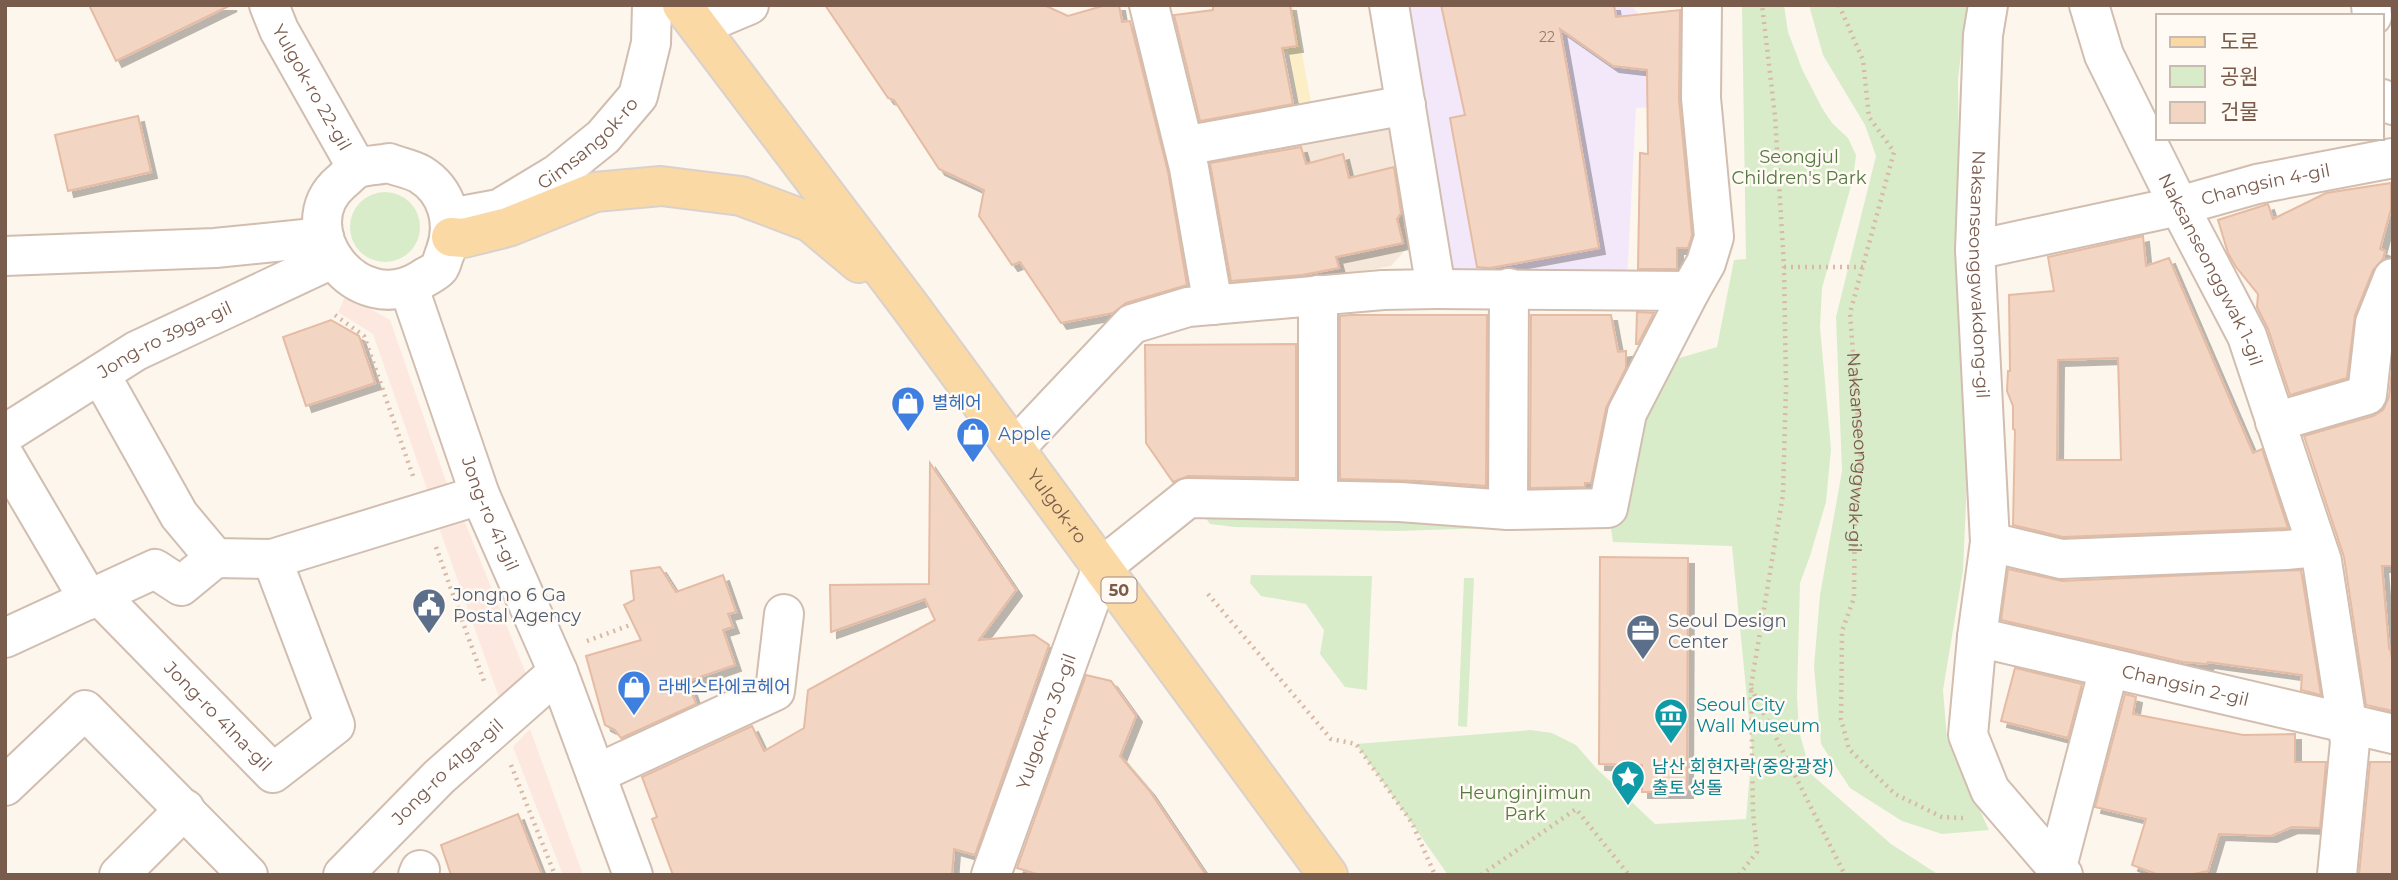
<svg xmlns="http://www.w3.org/2000/svg" width="2398" height="880" viewBox="0 0 2398 880" font-family="Montserrat,'Noto Sans KR',sans-serif">
<style>
.residential{fill:#f5e8da}
.commercial{fill:#fde8e0}
.education{fill:#f3e8fa}
.green{fill:#d8ecc9}
.sand{fill:#fcefc7}
.building{fill:#f3d5c3;stroke:#e6bba3;stroke-width:2;fill-rule:evenodd;filter:url(#shadow)}
.lines{fill:none;stroke-linecap:round;stroke-linejoin:round}
.minor-casing{stroke:#d1beb0;stroke-width:42}
.major-casing{stroke:#dad1cd;stroke-width:42}
.path{stroke:#d9b8a5;stroke-width:4.5;stroke-dasharray:2 5;stroke-linecap:butt}
.minor{stroke:#fff;stroke-width:38}
.major{stroke:#fbd9a5;stroke-width:38}
.labels{text-anchor:middle;stroke-width:5;stroke-linejoin:round;paint-order:stroke}
.number-label{font-size:14px;fill:#987a6a}
.shield{fill:#fffaf3;stroke:#a28b7f;stroke-width:2}
.shield-label{font-size:16px;font-weight:bold;fill:#7a5c4d}
.street-label{font-size:18px;fill:#7a5c4d;stroke:#fffaf3}
.park-label{font-size:18px;fill:#537a41;stroke:#fffaf3}
.shop-label{font-size:18px;fill:#366cbe;stroke:#fffaf3;text-anchor:start}
.service-label{font-size:18px;fill:#4e5e75;stroke:#fffaf3;text-anchor:start}
.culture-label{font-size:18px;fill:#0d838f;stroke:#fffaf3;text-anchor:start}
</style>
<defs>
<filter id="shadow"><feDropShadow dx="6" dy="6" stdDeviation="0" flood-color="#0004"/></filter>
</defs>
<rect width="100%" height="100%" fill="#fdf6ec"/>
<path class="residential" d="M1393,118L1414,229L1409,246L1391,266L1238,293L1219,280L1194,155Z"/>
<g class="commercial">
<path d="M346,295L390,320L447,484L428,492L373,334L338,312Z"/>
<path d="M460,510L529,681L500,700L436,519Z"/>
<path d="M530,729L583,875H563L513,747Z"/>
</g>
<path class="education" d="M1394,5H1631L1653,31L1659,107L1636,108L1627,281L1452,285Z"/>
<g class="green">
<path d="M1742,5H1784L1788,32L1802,69L1822,108L1832,123L1848,138L1856,155L1853,179L1822,288L1820,327L1831,449L1826,502L1810,556L1800,583L1797,696L1799,731L1811,774L1891,844L1939,875H1448L1356,744L1531,730L1552,733L1576,745L1596,768L1655,824L1746,819L1752,750L1732,546L1613,542L1608,508L1666,362L1717,347L1734,260L1746,259Z"/>
<path d="M1809,5H1967L1958,79L1959,177L1968,457L1963,570L1943,690L1947,739L1989,830L1942,834L1902,821L1850,788L1821,744L1814,667L1820,595L1842,471L1836,317L1876,156L1865,125L1823,55Z"/>
<circle cx="385" cy="227" r="35"/>
<path d="M1197,506L1474,517L1490,528L1396,531L1235,527L1210,524Z"/>
<path d="M1251,575L1372,576L1367,690L1345,687L1320,654L1324,630L1306,604L1261,596L1250,583Z"/>
<path d="M1464,578H1474L1467,727L1458,726Z"/>
</g>
<path class="sand" d="M1290,5H1293L1313,113L1301,115L1288,51L1253,56L1258,51L1297,45Z"/>
<g class="building">
<path d="M89,5H231L116,61Z"/>
<path d="M825,5H1044L1068,16L1106,5H1119L1122,22L1130,21L1168,172L1187,285L1126,303L1113,313L1061,323L1020,262L1012,265L979,216L984,190L939,169L894,100L888,98Z"/>
<path d="M1213,5H1290L1297,46L1282,48L1293,104L1200,121L1174,15L1213,10Z"/>
<path d="M1441,5H1614L1616,17L1680,10L1679,100L1692,235L1688,248H1677V269H1638L1640,153L1648,154L1647,70L1613,66L1560,29L1599,248L1490,268L1477,267L1450,118L1465,115Z"/>
<path d="M138,116L151,172L68,191L55,135Z"/>
<path d="M1301,147L1306,164L1343,154L1349,178L1394,167L1401,213L1397,219L1403,243L1336,257L1339,268L1302,275L1231,281L1210,163Z"/>
<path d="M2391,183V209L2380,249L2385,251L2383,259L2373,270L2355,315L2347,378L2290,395L2268,329L2257,307L2258,294L2236,267L2228,253L2218,220L2268,204L2273,219L2326,193Z"/>
<path d="M2143,236L2146,266L2169,258L2253,453L2262,449L2288,528L2063,537L2013,525L2015,430L2013,429V406L2007,391L2008,371H2010L2009,295L2054,291L2048,257ZM2118,358L2121,460H2057L2058,360Z"/>
<path d="M1637,312L1654,313L1638,344H1636Z"/>
<path d="M1351,315H1487L1486,486L1421,481L1340,479V316Z"/>
<path d="M1531,315H1611L1618,352L1626,351V368L1606,408L1591,483H1585V487L1530,488Z"/>
<path d="M331,320L359,336L375,383L306,406L283,337Z"/>
<path d="M1296,344V478L1188,476L1173,482L1146,443L1145,345Z"/>
<path d="M2393,361V566H2382L2389,648L2390,647L2393,665V711L2366,705L2344,557L2304,436L2373,416L2383,410L2389,397Z"/>
<path d="M930,463L1016,590L979,640L1034,635L1049,645L975,855L954,849L952,875H673L652,819L657,817L642,777L752,726L764,751L804,728L808,690L935,620L925,599L831,632L830,585L929,584Z"/>
<path d="M1600,557L1688,558L1687,792H1642V765L1599,764Z"/>
<path d="M660,567L676,592L723,575L736,612L728,614L733,627L723,630L735,665L688,681L696,704L621,738L615,730L605,725L586,656L641,640L624,605L634,600L631,571Z"/>
<path d="M2008,569L2062,581L2301,570L2321,695L2301,690L2302,675L2208,662L2207,664L2183,662L2001,620Z"/>
<path d="M2015,668L2082,684L2068,738L2001,721Z"/>
<path d="M1086,675L1111,681L1136,716L1120,756L1149,790L1206,875H1040L1017,868Z"/>
<path d="M2125,694L2136,697L2133,714L2243,735L2295,734V762H2326L2320,828L2292,827L2271,836L2219,834L2208,871L2189,875H2159L2132,865L2146,819L2095,807Z"/>
<path d="M2370,762H2393V875H2359Z"/>
<path d="M518,814L542,875H451L441,845Z"/>
</g>
<g class="lines">
<g class="minor-casing">
<g id="minor">
<path id="s2" d="M269,5L279,30L357,168"/>
<path d="M1149,5L1189,168L1213,305"/>
<path id="s3" d="M1988,5L1983,35L1975,250L1990,542L1977,637L1968,735L1990,790L2063,875"/>
<path id="s4" d="M2089,5L2104,55L2179,206L2247,336L2322,561L2350,742L2337,875"/>
<path d="M2371,5L2372,16"/>
<path d="M699,26L749,5"/>
<path d="M2382,99L2393,105"/>
<path d="M1184,146L1406,105"/>
<path d="M389,163C399,167 411,169 420,174C448,191 456,224 445,253C443,257 442,264 439,268C435,273 426,276 421,280C356,320 288,227 341,182C346,178 352,171 358,168C367,165 380,165 389,163Z"/>
<path id="s5" d="M450,218L499,209L557,174L603,137L638,96L651,43L652,5"/>
<path id="s6" d="M1975,250L2179,206L2257,184L2393,158"/>
<path d="M5,256L215,248L324,237"/>
<path id="s7" d="M409,288L480,495L558,672L633,875"/>
<path d="M1436,289L1690,291"/>
<path d="M1318,295V500"/>
<path d="M100,374L179,515L215,558L272,559L480,495"/>
<path d="M2275,422L2367,395L2375,323L2393,278"/>
<path id="s8" d="M5,434L136,351L332,259"/>
<path d="M1015,448L1132,324L1188,307L1383,290L1436,289L1389,5"/>
<path d="M5,457L89,600"/>
<path d="M1508,510L1509,288"/>
<path d="M1990,542L2061,559L2286,550L2317,547"/>
<path id="s9" d="M99,595L273,773L335,725L272,559"/>
<path id="s10" d="M1977,637L2393,734"/>
<path d="M5,638L155,569L181,586L215,558"/>
<path d="M596,774L775,691L784,614"/>
<path d="M5,786L85,710L248,875"/>
<path d="M2057,867L2109,668"/>
<path d="M119,875L185,809"/>
<path id="s11" d="M343,875L439,777L558,672"/>
<path d="M418,875L420,870"/>
<path id="s12" d="M991,875L1102,567L1188,498L1400,502L1508,510L1608,508L1627,413L1690,291L1706,263L1714,237L1701,98L1702,5"/>
</g>
</g>
<g class="major-casing">
<g id="major">
<path id="s13" d="M682,5L909,305L1328,875"/>
<path d="M451,237L464,238L508,227L595,192L661,186L741,196L810,222L859,263"/>
</g>
</g>
<g class="path">
<path id="s1" d="M1839,5L1863,60L1869,117L1894,152L1850,313L1861,459L1855,511L1854,598L1842,631L1841,719L1849,749L1895,794L1942,817L1963,818"/>
<path d="M1784,267H1863"/>
<path d="M335,315L364,336L413,476"/>
<path d="M436,547L485,684"/>
<path d="M1208,594L1331,739L1356,744L1412,823L1435,875"/>
<path d="M587,641L633,624"/>
<path d="M1751,688L1845,875"/>
<path d="M511,765L555,875"/>
<path d="M1481,875L1576,809L1629,875"/>
<path d="M1739,875L1757,852L1753,812L1751,686L1783,495L1786,386L1784,267L1775,116L1762,5"/>
</g>
<use href="#minor" class="minor"/>
<use href="#major" class="major"/>
</g>
<defs>
<g id="shop-pin" transform="scale(1.75)"><path d="M0 17L-7.5 6A9.5 9.5 0 1 1 7.5 6Z" fill="#3f7fe0" stroke="#fffaf3"/><path d="M-5-2.5h2.3a2.7 3.5 0 0 1 5.4 0H5L5.5 6h-11ZM-1.5-2.5h3a1.5 2.3 0 0 0-3 0Z" fill="#fff"/></g>
<g id="civic-pin" transform="scale(1.75)"><path d="M0 17L-7.5 6A9.5 9.5 0 1 1 7.5 6Z" fill="#5c6f8a" stroke="#fffaf3"/><path d="M-.6-6.5H3V-4.5H.6V-3L4-1V1h2V6H-6V1h2V-1L-.6-3ZM-1.2 2.5V6h2.4V2.5Z" fill="#fff"/></g>
<g id="office-pin" transform="scale(1.75)"><path d="M0 17L-7.5 6A9.5 9.5 0 1 1 7.5 6Z" fill="#5c6f8a" stroke="#fffaf3"/><path d="M-6-3h4V-5.5h4V-3h4V5H-6ZM-1-4.5V-3h2v-1.5ZM-6 0V1H6V0Z" fill="#fff"/></g>
<g id="museum-pin" transform="scale(1.75)"><path d="M0 17L-7.5 6A9.5 9.5 0 1 1 7.5 6Z" fill="#0f9aa8" stroke="#fffaf3"/><path d="M0-6L6-3V-2H-6V-3ZM-5-1h2V3h-2ZM-1-1h2V3h-2ZM3-1h2V3H3ZM-6 4H6V6H-6Z" fill="#fff"/></g>
<g id="sight-pin" transform="scale(1.75)"><path d="M0 17L-7.5 6A9.5 9.5 0 1 1 7.5 6Z" fill="#0f9aa8" stroke="#fffaf3"/><path d="M0-6L1.8-2.2L6-1.7L2.9 1.2L3.7 5.4L0 3.3L-3.7 5.4L-2.9 1.2L-6-1.7L-1.8-2.2Z" fill="#fff"/></g>
</defs>
<g fill-rule="evenodd">
<use href="#shop-pin" x="908" y="403"/>
<use href="#shop-pin" x="973" y="434"/>
<use href="#civic-pin" x="429" y="605"/>
<use href="#office-pin" x="1643" y="631"/>
<use href="#shop-pin" x="634" y="687"/>
<use href="#museum-pin" x="1671" y="715"/>
<use href="#sight-pin" x="1628" y="777"/>
</g>
<g class="labels">
<g class="number-label">
<text x="1547" y="42">22</text>
</g>
<rect class="shield" x="1101.5" y="577.5" width="35" height="25" rx="5"/>
<g class="shield-label">
<text x="1119" y="596">50</text>
</g>
<g class="street-label">
<text dy="6" stroke="none"><textPath href="#s2" startOffset="93">Yulgok-ro 22-gil</textPath></text>
<text dy="6" stroke="none"><textPath href="#s5" startOffset="161">Gimsangok-ro</textPath></text>
<text dy="6" stroke="none"><textPath href="#s6" startOffset="298">Changsin 4-gil</textPath></text>
<text dy="6" stroke="none"><textPath href="#s4" startOffset="292">Naksanseonggwak 1-gil</textPath></text>
<text dy="6" stroke="none"><textPath href="#s3" startOffset="270">Naksanseonggwakdong-gil</textPath></text>
<text dy="6" stroke="none"><textPath href="#s8" startOffset="186">Jong-ro 39ga-gil</textPath></text>
<text dy="6" stroke="none"><textPath href="#s1" startOffset="467">Naksanseonggwak-gil</textPath></text>
<text dy="6" stroke="none"><textPath href="#s13" startOffset="626">Yulgok-ro</textPath></text>
<text dy="6" stroke="none"><textPath href="#s7" startOffset="240">Jong-ro 41-gil</textPath></text>
<text dy="6" stroke="none"><textPath href="#s10" startOffset="214">Changsin 2-gil</textPath></text>
<text dy="6" stroke="none"><textPath href="#s9" startOffset="170">Jong-ro 41na-gil</textPath></text>
<text dy="6" stroke="none"><textPath href="#s12" startOffset="163">Yulgok-ro 30-gil</textPath></text>
<text dy="6" stroke="none"><textPath href="#s11" startOffset="147">Jong-ro 41ga-gil</textPath></text>
</g>
<g class="park-label">
<text x="1799" y="163">Seongjul<tspan x="1799" dy="21">Children's Park</tspan></text>
<text x="1525" y="799">Heunginjimun<tspan x="1525" dy="21">Park</tspan></text>
</g>
<g class="shop-label">
<text x="932" y="409">별헤어</text>
<text x="998" y="440">Apple</text>
<text x="658" y="693">라베스타에코헤어</text>
</g>
<g class="service-label">
<text x="453" y="601">Jongno 6 Ga<tspan x="453" dy="21">Postal Agency</tspan></text>
<text x="1668" y="627">Seoul Design<tspan x="1668" dy="21">Center</tspan></text>
</g>
<g class="culture-label">
<text x="1696" y="711">Seoul City<tspan x="1696" dy="21">Wall Museum</tspan></text>
<text x="1652" y="773">남산 회현자락(중앙광장)<tspan x="1652" dy="21">출토 성돌</tspan></text>
</g>
</g>
<rect width="2398" height="880" fill="none" stroke="#7a5c4d" stroke-width="14"/>
<rect x="2156" y="14" width="228" height="126" fill="#fffaf3" stroke="#cabbb1" stroke-width="2"/>
<rect x="2170" y="37" width="35" height="10" fill="#fbd9a5" stroke="#cabbb1" stroke-width="2"/>
<text x="2220" y="49" font-size="21" fill="#7a5c4d">도로</text>
<rect x="2170" y="66" width="35" height="21" fill="#d8ecc9" stroke="#cabbb1" stroke-width="2"/>
<text x="2220" y="84" font-size="21" fill="#7a5c4d">공원</text>
<rect x="2170" y="102" width="35" height="21" fill="#f3d5c3" stroke="#cabbb1" stroke-width="2"/>
<text x="2220" y="119" font-size="21" fill="#7a5c4d">건물</text>
</svg>
